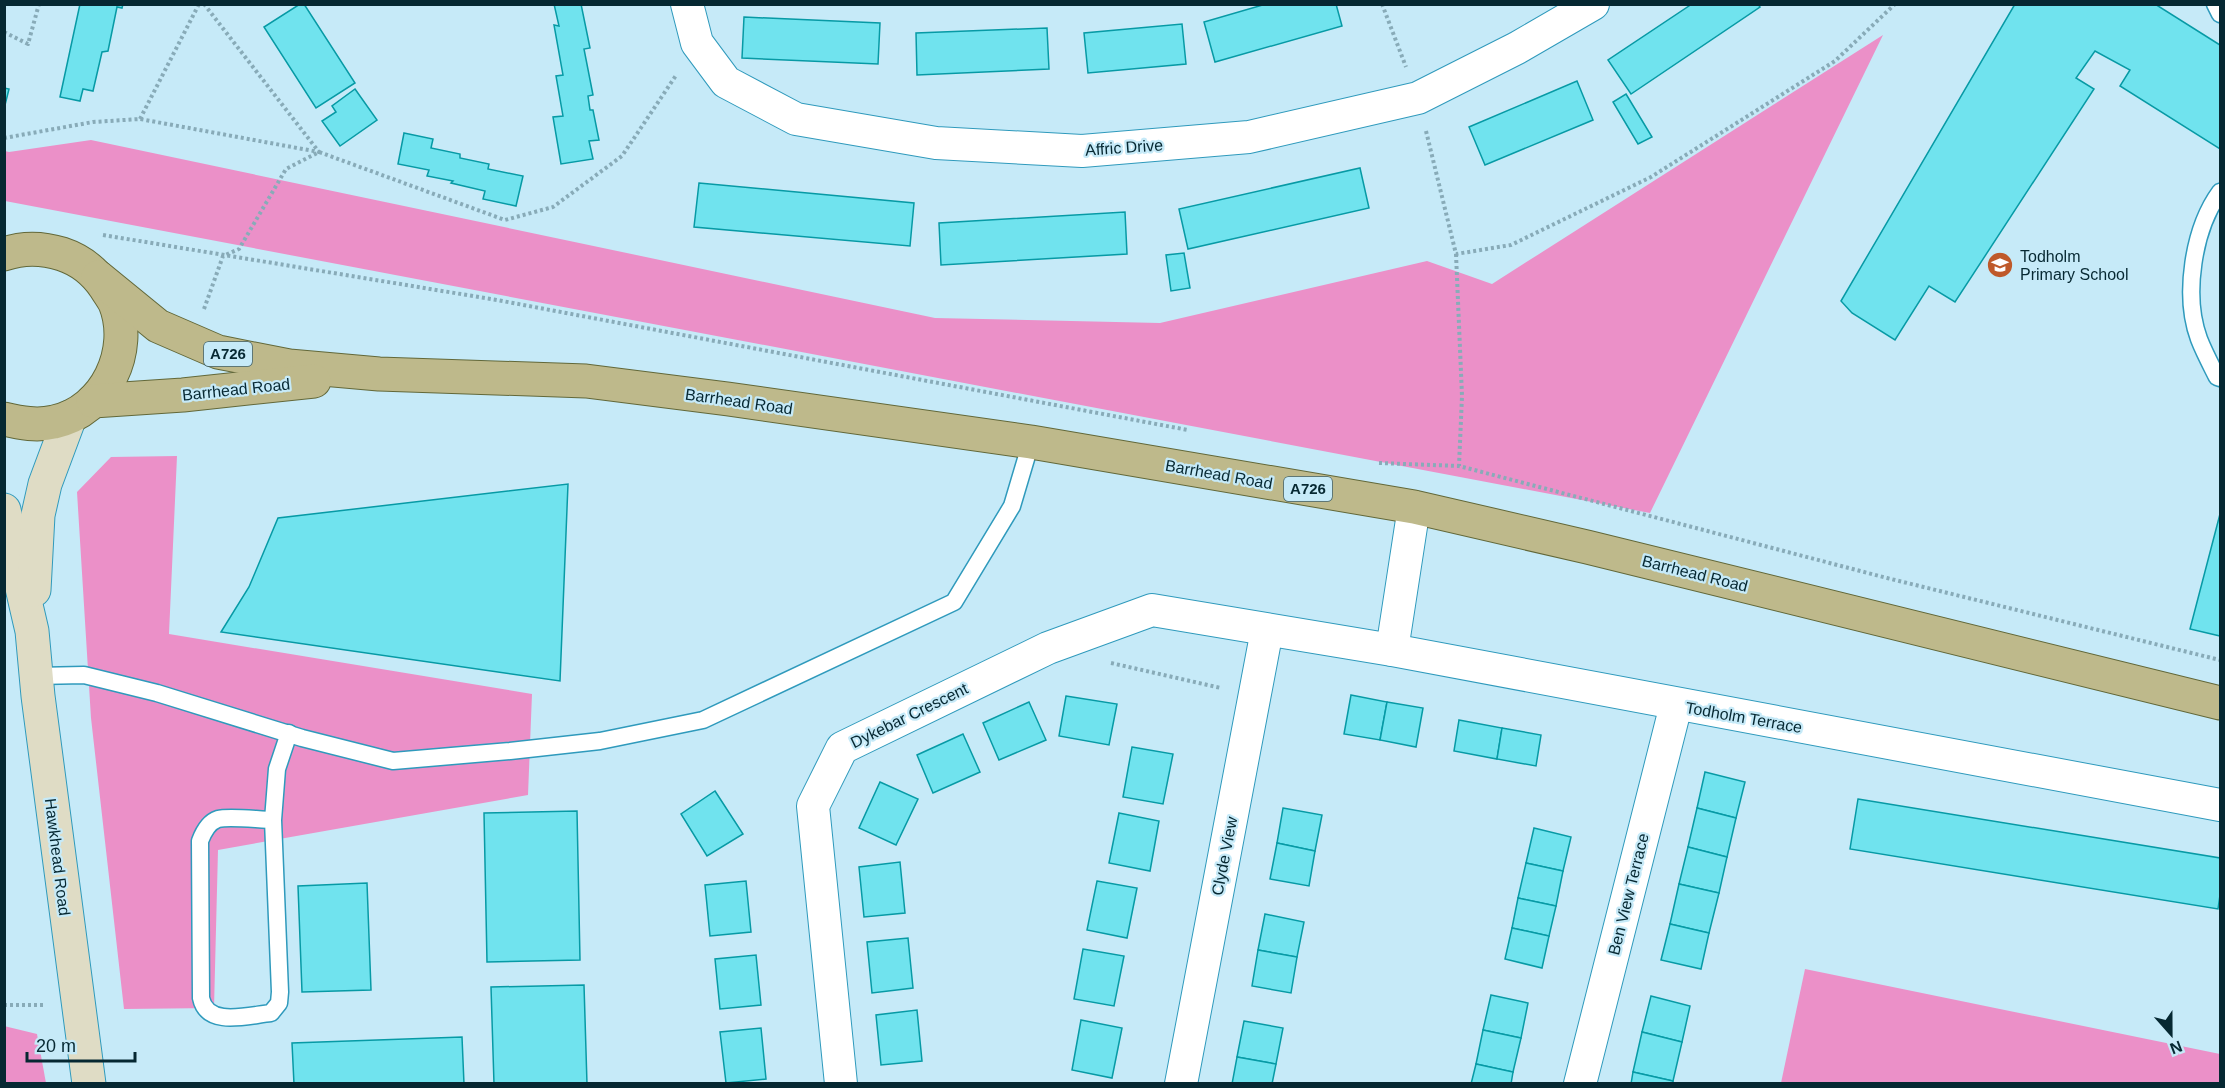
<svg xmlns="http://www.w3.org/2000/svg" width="2225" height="1088" viewBox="0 0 2225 1088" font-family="Arial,sans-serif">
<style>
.green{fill:#eb90c8}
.building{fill:#70e3ee;stroke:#079aa5;stroke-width:1.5}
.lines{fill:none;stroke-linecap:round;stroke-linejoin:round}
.lane-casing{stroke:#2f9abc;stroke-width:19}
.street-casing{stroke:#2f9abc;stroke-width:34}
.secondary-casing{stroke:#2f9abc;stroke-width:35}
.primary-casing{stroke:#626839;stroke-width:35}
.path{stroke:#88abb8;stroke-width:4;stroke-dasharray:3 3;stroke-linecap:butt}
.lane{stroke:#fff;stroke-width:16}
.street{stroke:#fff;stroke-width:32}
.secondary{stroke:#dfdcc5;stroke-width:33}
.primary{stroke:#beb98b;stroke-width:33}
.labels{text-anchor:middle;stroke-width:4.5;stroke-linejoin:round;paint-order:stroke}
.shield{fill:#c6eaf8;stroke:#40626d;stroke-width:1.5}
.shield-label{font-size:15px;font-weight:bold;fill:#062832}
.street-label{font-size:16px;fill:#062832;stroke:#c6eaf8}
.poi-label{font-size:16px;fill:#062832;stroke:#c6eaf8;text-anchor:start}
</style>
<rect width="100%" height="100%" fill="#c6eaf8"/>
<g class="green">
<path d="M1883,35L1650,513L5,201V151L9,152L91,140L935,318L1160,323L1427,261L1492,284Z"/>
<path d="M177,456L169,634L532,694L528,795L218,850L214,1008L124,1009L91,718L77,492L111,457Z"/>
<path d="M1805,969L2220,1054V1083H1781Z"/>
<path d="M4,1026L37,1034L46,1083H5Z"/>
</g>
<g class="building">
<path d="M80,4H123L122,8L117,7L108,51L102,52L93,91L83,89L80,101L60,97Z"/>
<path d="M300,4H304L355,83L316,108L264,27Z"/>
<path d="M554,4H581L590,48L584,49L593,95L588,96L590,110H593L599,140L589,141L593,159L561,164L553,117L563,116L556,76L563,75L554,25L559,26Z"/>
<path d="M1266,4H1336L1342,26L1215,62L1204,22Z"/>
<path d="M1692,4H1758L1760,7L1631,94L1608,60Z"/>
<path d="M2015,4H2155L2220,45V149L2120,86L2130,70L2095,51L2076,78L2094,89L1955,302L1929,286L1895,340L1852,313L1841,301Z"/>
<path d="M744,17L880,23L878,64L742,58Z"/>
<path d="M1182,24L1186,64L1088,73L1084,33Z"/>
<path d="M1047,28L1049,69L917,75L916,33Z"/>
<path d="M1577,81L1593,120L1485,165L1469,127Z"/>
<path d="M4,88L9,89L4,109Z"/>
<path d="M355,89L377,120L340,146L322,121L336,112L332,106Z"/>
<path d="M1626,94L1652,137L1638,144L1613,102Z"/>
<path d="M404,133L433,139L431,148L460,154V158L489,164L488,169L523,176L516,206L483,199L485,191L451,183L453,181L427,176L429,170L398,164Z"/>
<path d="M1360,168L1369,208L1188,249L1179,209Z"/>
<path d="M699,183L914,203L910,246L694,227Z"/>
<path d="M1125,212L1127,254L941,265L939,223Z"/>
<path d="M1184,253L1190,288L1171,291L1166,255Z"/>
<path d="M568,484L560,681L221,632L249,587L278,518Z"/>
<path d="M2220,514V636L2190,629Z"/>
<path d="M1351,695L1387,702L1380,740L1344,734Z"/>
<path d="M1066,696L1117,704L1109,745L1059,736Z"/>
<path d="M1029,702L1046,740L999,760L983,723Z"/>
<path d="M1387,702L1423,708L1416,747L1380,740Z"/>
<path d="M1459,720L1502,728L1497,759L1454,751Z"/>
<path d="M1502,728L1541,735L1536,766L1497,759Z"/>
<path d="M963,734L980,772L933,793L917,755Z"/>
<path d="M1132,747L1173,754L1163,804L1123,797Z"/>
<path d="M1705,772L1745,782L1736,818L1697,808Z"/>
<path d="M880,782L918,799L896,845L859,828Z"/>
<path d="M715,791L743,834L707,856L681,814Z"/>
<path d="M1858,799L2220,858V895L2218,909L1850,849Z"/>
<path d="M1283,808L1322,815L1315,851L1277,843Z"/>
<path d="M1697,808L1736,818L1727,857L1688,847Z"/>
<path d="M577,811L580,960L487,962L484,813Z"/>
<path d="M1119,813L1159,821L1150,871L1109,863Z"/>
<path d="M1534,828L1571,837L1563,871L1526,863Z"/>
<path d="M1277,843L1315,851L1309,886L1270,879Z"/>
<path d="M1688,847L1727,857L1719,893L1679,884Z"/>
<path d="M900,862L905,913L864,917L859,867Z"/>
<path d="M1526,863L1563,871L1556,906L1518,898Z"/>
<path d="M746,881L751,932L710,936L705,885Z"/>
<path d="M1097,881L1137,888L1127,938L1087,930Z"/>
<path d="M367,883L371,990L302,992L298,886Z"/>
<path d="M1679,884L1719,893L1709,933L1670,924Z"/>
<path d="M1518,898L1556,906L1549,936L1512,928Z"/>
<path d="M1265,914L1304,922L1297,957L1258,950Z"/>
<path d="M1670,924L1709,933L1701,969L1661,960Z"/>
<path d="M1512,928L1549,936L1542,968L1505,959Z"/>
<path d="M908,938L913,988L872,993L867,942Z"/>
<path d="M1083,949L1124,956L1114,1006L1074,999Z"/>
<path d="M1258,950L1297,957L1291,993L1252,986Z"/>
<path d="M756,955L761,1005L720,1009L715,959Z"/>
<path d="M584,985L587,1084H494L491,987Z"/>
<path d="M1491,995L1528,1003L1521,1038L1483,1030Z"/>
<path d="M1651,996L1690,1006L1682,1042L1642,1032Z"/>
<path d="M917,1010L922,1061L881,1065L876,1015Z"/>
<path d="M1081,1020L1122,1028L1112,1078L1072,1070Z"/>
<path d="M1244,1021L1283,1028L1276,1064L1237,1057Z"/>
<path d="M761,1028L766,1079L726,1083L720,1032Z"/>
<path d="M1483,1030L1521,1038L1513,1072L1476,1064Z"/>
<path d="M1642,1032L1682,1042L1673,1081L1633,1072Z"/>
<path d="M462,1037L464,1084H294L292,1043Z"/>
<path d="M1237,1057L1276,1064L1272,1084H1232Z"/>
<path d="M1476,1064L1513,1072L1511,1084H1471Z"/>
<path d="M1633,1072L1673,1081L1672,1084H1631Z"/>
</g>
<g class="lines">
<g class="lane-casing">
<g id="lane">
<path d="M2215,4L2220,14"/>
<path d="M2220,192C2193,229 2183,296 2199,339C2204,352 2211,365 2217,377L2220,378"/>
<path d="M36,676L84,675L157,693L302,738L393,761L510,751L600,741L703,720L954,602L1012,506L1031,442"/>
<path d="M273,820C260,820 230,816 218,819C209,822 203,833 200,841L201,998C207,1028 249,1015 271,1013L279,1003L280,992L273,820L277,769L289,733"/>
</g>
</g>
<g class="street-casing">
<g id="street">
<path d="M687,4L697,43L726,82L796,119L936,143L1082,151L1249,137L1418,98L1517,48L1593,4"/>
<path d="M1392,650L1414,507"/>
<path d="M841,1084L813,806L842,748L1048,648L1152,610L1392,650L2220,805"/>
<path d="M1181,1084L1267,630"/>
<path d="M1580,1084L1676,705"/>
</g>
</g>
<g class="secondary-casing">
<g id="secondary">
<path d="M4,510L32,631L38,696L89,1084"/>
<path d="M34,590L38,515L45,484L70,417"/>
</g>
</g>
<g class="primary-casing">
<g id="primary">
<path d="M4,254C24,247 43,248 62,254C80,260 95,272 105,287C108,292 112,297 115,303C134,350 106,411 54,422C37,426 21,423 4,419"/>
<path d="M98,277L158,326L218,352L289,366L379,374L586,381L728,399L1031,442L1414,507L1587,547L2220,703"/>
<path d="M93,401L183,395L314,381"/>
</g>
</g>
<g class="path">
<path d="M1382,4L1406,67"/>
<path d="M4,32L28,44L39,4"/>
<path d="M140,119L199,4"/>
<path d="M1426,131L1456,254L1511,245L1651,177L1835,61L1895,4"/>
<path d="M4,138L93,122L140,119L319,152L204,4"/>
<path d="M103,235L497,300L1188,430"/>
<path d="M1456,254L1462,396L1459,466"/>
<path d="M204,309L223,256L239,249L286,169L319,152L505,220L553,207L622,156L677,74"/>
<path d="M1379,463L1459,466L1887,578L2220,660"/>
<path d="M1111,663L1221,688"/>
<path d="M4,1005H43"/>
</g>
<use href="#lane" class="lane"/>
<use href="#street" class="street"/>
<use href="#secondary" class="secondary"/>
<use href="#primary" class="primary"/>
</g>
<defs>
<g id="school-disc" transform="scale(1.35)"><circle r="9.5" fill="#bf592a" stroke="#c6eaf8"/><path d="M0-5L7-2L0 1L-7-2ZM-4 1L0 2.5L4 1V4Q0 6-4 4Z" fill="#fff"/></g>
</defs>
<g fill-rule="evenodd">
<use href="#school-disc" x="2000" y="265"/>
</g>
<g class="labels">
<g class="shield">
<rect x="204" y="342" width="48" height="24" rx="4.5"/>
<rect x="1284" y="477" width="48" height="24" rx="4.5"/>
</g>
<g class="shield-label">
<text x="228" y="359">A726</text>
<text x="1308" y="494">A726</text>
</g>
<g class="street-label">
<text transform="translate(1124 147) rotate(-4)" y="6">Affric Drive</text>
<text transform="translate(236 389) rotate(-6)" y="6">Barrhead Road</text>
<text transform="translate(739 401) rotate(8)" y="6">Barrhead Road</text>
<text transform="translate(1219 474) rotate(10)" y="6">Barrhead Road</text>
<text transform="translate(1695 573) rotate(14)" y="6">Barrhead Road</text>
<text transform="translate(909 715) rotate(-26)" y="6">Dykebar Crescent</text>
<text transform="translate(1744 717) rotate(10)" y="6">Todholm Terrace</text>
<text transform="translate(1224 856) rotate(-79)" y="6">Clyde View</text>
<text transform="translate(58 857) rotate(83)" y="6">Hawkhead Road</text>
<text transform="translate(1628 894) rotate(-76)" y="6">Ben View Terrace</text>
</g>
<g class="poi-label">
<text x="2020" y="262">Todholm<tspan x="2020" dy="18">Primary School</tspan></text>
</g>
</g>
<rect width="2225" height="1088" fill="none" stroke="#062832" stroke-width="12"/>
<g transform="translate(2171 1034) rotate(159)" stroke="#c6eaf8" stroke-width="4.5" paint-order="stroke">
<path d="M0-4.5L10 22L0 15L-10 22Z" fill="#062832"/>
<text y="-9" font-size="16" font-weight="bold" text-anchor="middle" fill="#062832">N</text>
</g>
<path d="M27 1052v9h108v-9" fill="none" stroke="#062832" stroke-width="3"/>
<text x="36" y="1052" font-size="18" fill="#062832" stroke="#c6eaf8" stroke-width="4.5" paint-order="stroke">20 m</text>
</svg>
